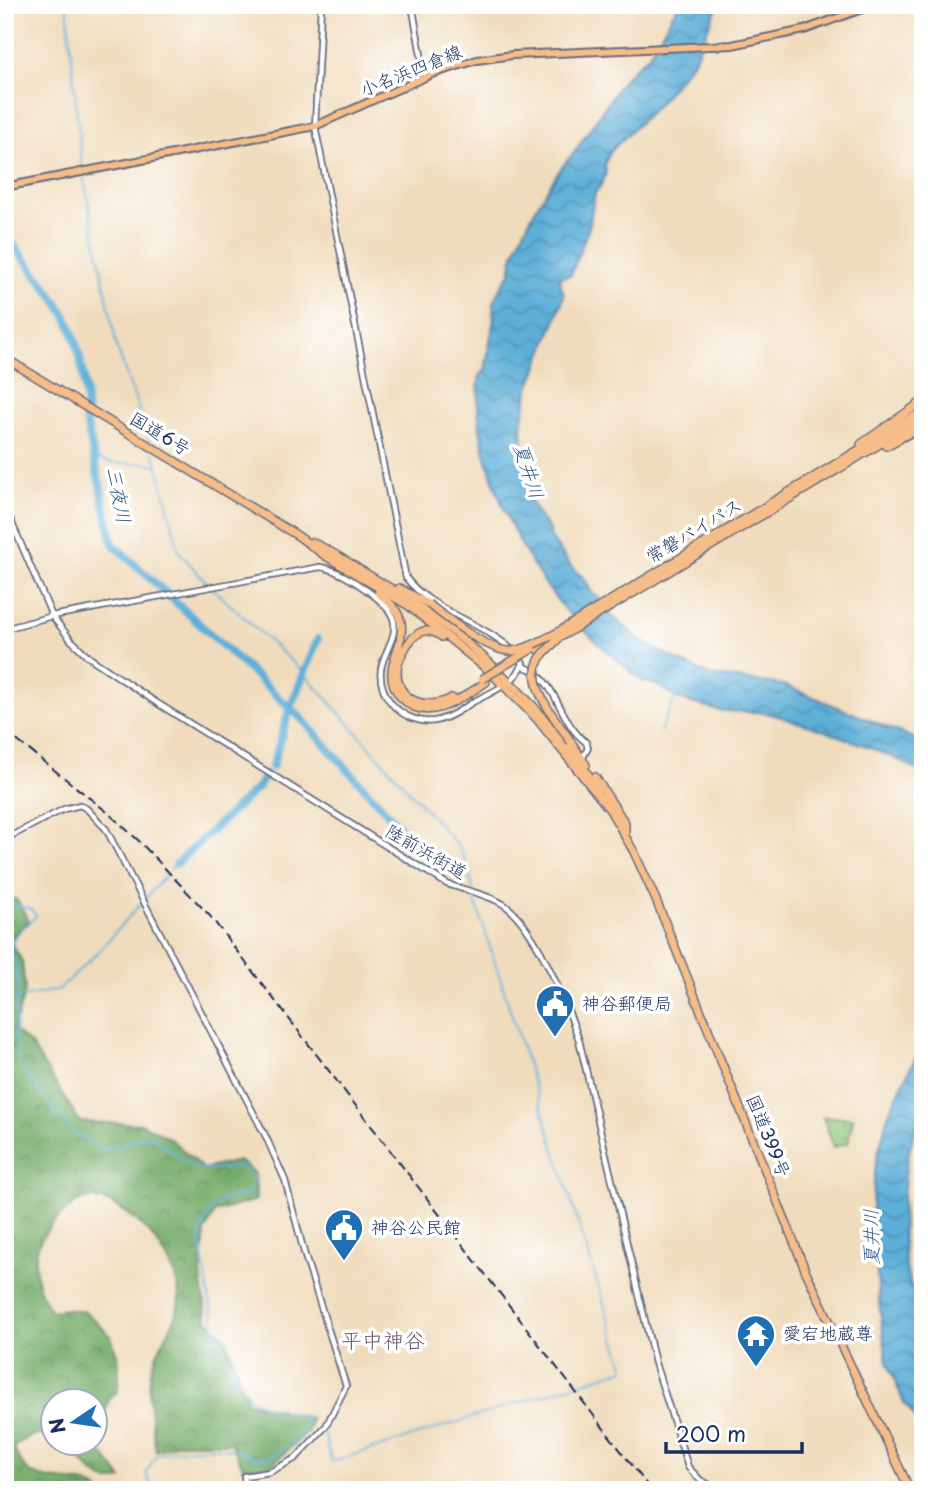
<svg xmlns="http://www.w3.org/2000/svg" width="928" height="1495" viewBox="0 0 928 1495" font-family="'Playpen Sans','Klee One',sans-serif">
<style>
.forest{fill:url(#forest-crowns);stroke:#486d63;stroke-width:2}
.park{fill:url(#park-dots);stroke:#567a6b;stroke-width:2}
.water{fill:url(#water-waves);stroke:#3c6f9b;stroke-width:2}
.lines{fill:none;stroke-linecap:round;stroke-linejoin:round}
.stream{stroke:#5dafd8;stroke-width:2}
.river{stroke:#5dafd8;stroke-width:8}
.minor-casing{stroke:#666c7f;stroke-width:8}
.major-casing{stroke:#666c7f;stroke-width:10}
.highway-casing{stroke:#666c7f;stroke-width:10}
.minor{stroke:#fff;stroke-width:4.5}
.major{stroke:#f7bd88;stroke-width:6}
.highway{stroke:#f7bd88;stroke-width:7}
.rail{stroke:#1b2f5e;stroke-width:2;stroke-dasharray:10 5;stroke-linecap:butt}
.highway-bridge-casing{stroke:#666c7f;stroke-width:10;stroke-linecap:butt}
.highway-bridge{stroke:#f7bd88;stroke-width:7}
.labels{text-anchor:middle;stroke-width:7;stroke-linejoin:round;paint-order:stroke}
.street-label{font-size:18px;fill:#1b2f5e;stroke:#fff}
.poi-label{font-size:18px;fill:#1b2f5e;stroke:#fff;text-anchor:start}
.water-label{font-size:19px;font-style:italic;fill:#325c89;stroke:#fff}
.quarter-label{font-size:21px;fill:#685a6f;stroke:#fff}
</style>
<defs>
<pattern id="forest-crowns" width="20" height="18" patternUnits="userSpaceOnUse" patternTransform="scale(1.75)"><rect width="20" height="18" fill="#74ab68"/><path d="M2 6a3 3 0 1 1 6 0M12 15a3 3 0 1 1 6 0" fill="none" stroke="#5e8c59"/></pattern>
<pattern id="park-dots" width="8" height="8" patternUnits="userSpaceOnUse" patternTransform="scale(1.75)"><rect width="8" height="8" fill="#91c678"/><path d="M2 2h.1M6 6h.1" fill="none" stroke="#7caa6a" stroke-width="1.8" stroke-linecap="round"/></pattern>
<pattern id="water-waves" width="16" height="10" patternUnits="userSpaceOnUse" patternTransform="scale(1.75)"><rect width="16" height="10" fill="#5dafd8"/><path d="M0 5q4-4 8 0t8 0" fill="none" stroke="#4c8fb2"/></pattern>
</defs>
<rect width="100%" height="100%" fill="#fff"/>
<filter id="ink" filterUnits="userSpaceOnUse"><feTurbulence type="fractalNoise" baseFrequency=".0143" numOctaves="2"/><feDisplacementMap in="SourceGraphic" scale="14" xChannelSelector="R" yChannelSelector="G"/><feConvolveMatrix kernelMatrix="1 2 1 2 8 2 1 2 1" color-interpolation-filters="sRGB"/></filter>
<filter id="wash" filterUnits="userSpaceOnUse"><feTurbulence type="fractalNoise" baseFrequency=".00686" numOctaves="4" result="noise"/><feDisplacementMap in="SourceGraphic" scale="28" xChannelSelector="R" yChannelSelector="G"/><feGaussianBlur stdDeviation="1.57" result="paint"/><feColorMatrix in="noise" values="0 0 0 0 0 0 0 0 0 0 0 0 0 0 0 0 0 1.4 0 .05"/><feComposite in="paint" operator="in"/></filter>
<g filter="url(#wash)">
<rect width="100%" height="100%" fill="#f0dcbc"/>
<path class="forest" d="M5,895L17,900L29,921L9,940L22,961L25,991L13,1030L31,1045L80,1122L143,1124L171,1139L203,1169L239,1161L255,1173L256,1200L215,1212L205,1231L201,1274L207,1320L226,1338L247,1402L311,1418L308,1431L269,1468L243,1467L231,1443H178L156,1451C153,1428 147,1401 150,1377C153,1354 167,1338 175,1318C191,1276 149,1223 114,1205C108,1202 99,1199 93,1198C73,1196 41,1232 37,1250C32,1270 39,1294 51,1311L66,1309L86,1312L111,1336L119,1362L118,1391L109,1399L96,1444L122,1479L108,1482L91,1471L65,1443L94,1442V1400H52V1437C36,1432 27,1436 14,1447C28,1495 68,1470 99,1490H5Z"/>
<path class="park" d="M823,1117L853,1118L848,1143L834,1147Z"/>
<g class="water">
<path d="M678,5H718L694,60L659,103L610,152L605,163L606,173L601,185L595,193L589,227L571,275L559,277L564,295L562,303L528,391L522,425L523,452L529,495L534,508L549,530L551,538L573,569L585,579L592,593L598,597L611,615L644,643L683,663L710,675L784,685L923,742V776C910,758 791,718 765,713C748,710 730,714 712,709C706,707 682,700 677,698C667,692 656,682 644,682C614,657 583,632 558,601C514,545 468,447 480,374L485,371L494,318C490,302 501,284 511,273C508,250 556,170 573,154L625,77L649,55Z"/>
<path d="M923,1042V1110C901,1156 898,1228 908,1278C909,1284 913,1286 914,1291C918,1302 922,1317 923,1328C926,1361 923,1396 923,1429L903,1401L887,1362L879,1302L872,1204L876,1162L888,1115Z"/>
</g>
<g class="lines">
<g class="stream">
<path d="M67,5L82,168"/>
<path d="M83,174L117,348L150,442"/>
<path d="M153,451L158,466"/>
<path d="M95,457C115,469 137,459 158,466L179,552L209,585"/>
<path d="M213,589L304,673L454,841C467,856 468,871 473,889"/>
<path d="M660,731L676,697"/>
<path d="M171,869L176,864"/>
<path d="M5,903L31,909L36,916C30,925 18,929 14,939C9,951 18,968 18,981C18,1002 13,1030 16,1050C18,1070 66,1127 82,1139C88,1143 95,1146 101,1148C121,1156 130,1130 150,1137C160,1140 167,1148 176,1155C200,1174 213,1170 241,1166L247,1171L253,1181L252,1189L246,1195C217,1196 205,1209 200,1239L215,1331L228,1364L250,1399L276,1411L303,1416L307,1422C301,1438 279,1458 262,1458C253,1458 244,1452 235,1450C216,1445 177,1448 159,1454L156,1456L146,1473L153,1490"/>
<path d="M19,998L60,989L98,952L166,875"/>
<path d="M324,1435L332,1462L625,1369L474,897"/>
</g>
<g class="river">
<path d="M5,233C24,260 46,284 63,311C79,338 88,390 86,421L113,544L301,718L399,826"/>
<path d="M272,767L290,708L318,639"/>
<path d="M176,864L258,787L266,775"/>
</g>
</g>
</g>
<g filter="url(#ink)">
<g class="lines">
<g class="minor-casing">
<g id="minor">
<path d="M321,5L315,126L406,578C430,610 481,622 511,649"/>
<path d="M412,5L425,77"/>
<path d="M5,507L52,616L71,640L90,658L157,703L447,884C464,890 487,894 503,904C534,923 567,1005 579,1040L655,1363L688,1467L700,1480L720,1490"/>
<path d="M5,629L52,616L320,567C339,569 386,599 393,618C399,636 383,652 381,669C377,698 405,725 435,721C449,718 461,710 473,702C489,693 517,683 523,663L517,655"/>
<path d="M522,666C557,676 559,724 586,742L588,748L583,757"/>
<path d="M5,839L64,809L80,805L87,809L106,829L266,1137L285,1180L305,1256L346,1386L326,1426L296,1458L270,1472L244,1476L246,1490"/>
</g>
</g>
<g class="major-casing">
<path id="major" d="M5,187L315,126L432,74L477,60L513,55L732,45L804,30L873,5"/>
</g>
<g class="highway-casing">
<g id="highway">
<path d="M5,358L298,536L324,555L409,606L488,670L537,719L610,810L634,852L656,900L806,1272L910,1490"/>
<path d="M861,444L923,401"/>
<path d="M886,446L923,426"/>
<path d="M312,542C331,551 349,563 367,574C444,619 513,675 567,747C578,761 590,774 597,791"/>
<path d="M399,588L428,604"/>
<path d="M378,593C388,600 398,609 401,622C404,639 394,654 392,670C391,681 395,692 403,699C428,725 463,697 486,682"/>
<path d="M553,635L923,411"/>
<path d="M442,637C436,633 429,629 421,632C409,637 396,661 397,674C399,704 430,710 452,698"/>
<path d="M539,650L923,418"/>
<path d="M571,742L586,765"/>
<path d="M595,777L625,823V834"/>
</g>
</g>
<use href="#minor" class="minor"/>
<use href="#major" class="major"/>
<use href="#highway" class="highway"/>
<path class="rail" d="M5,731L106,811L139,841L210,916L651,1490"/>
<g class="highway-bridge-casing">
<g id="highway-bridge">
<path d="M428,604C448,618 489,653 513,651C527,649 540,641 553,635"/>
<path d="M558,639C552,646 543,652 539,660C525,687 558,721 571,742"/>
<path d="M482,679L532,649"/>
</g>
</g>
<use href="#highway-bridge" class="highway-bridge"/>
</g>
</g>
<defs>
<g id="civic-pin" transform="scale(2.0125)"><path d="M0 17L-7.5 6A9.5 9.5 0 1 1 7.5 6Z" fill="#1f6fb2" stroke="#fff"/><path d="M-.6-6.5H3V-4.5H.6V-3L4-1V1h2V6H-6V1h2V-1L-.6-3ZM-1.2 2.5V6h2.4V2.5Z" fill="#fff"/></g>
<g id="temple-pin" transform="scale(2.0125)"><path d="M0 17L-7.5 6A9.5 9.5 0 1 1 7.5 6Z" fill="#1f6fb2" stroke="#fff"/><path d="M0-6L5-2H3V0L6.5 2.5H4V6H1.5V3h-3V6H-4V2.5H-6.5L-3 0V-2H-5Z" fill="#fff"/></g>
</defs>
<g fill-rule="evenodd">
<use href="#civic-pin" x="555" y="1004"/>
<use href="#civic-pin" x="344" y="1228"/>
<use href="#temple-pin" x="756" y="1334"/>
</g>
<g class="labels">
<g class="street-label">
<text transform="translate(411 71) rotate(-22)" y="6">小名浜四倉線</text>
<text transform="translate(160 434) rotate(31)" y="6">国道6号</text>
<text transform="translate(694 531) rotate(-31)" y="6">常磐バイパス</text>
<text transform="translate(426 852) rotate(30)" y="6">陸前浜街道</text>
<text transform="translate(768 1136) rotate(68)" y="6">国道399号</text>
</g>
<g class="poi-label">
<text x="582" y="1010">神谷郵便局</text>
<text x="371" y="1234">神谷公民館</text>
<text x="783" y="1340">愛宕地蔵尊</text>
</g>
<g class="water-label">
<text transform="translate(529 471) rotate(72)" y="7">夏井川</text>
<text transform="translate(119 495) rotate(79)" y="7">三夜川</text>
<text transform="translate(871 1237) rotate(-91)" y="7">夏井川</text>
</g>
<g class="quarter-label">
<text x="383" y="1348">平中神谷</text>
</g>
</g>
<rect width="928" height="1495" fill="none" stroke="#fff" stroke-width="28"/>
<g transform="translate(74 1422) rotate(257)"><circle r="33" fill="#ffffff" stroke="#a4acbf" stroke-width="2"/>
<path d="M0-5L12 26L0 18L-12 26Z" fill="#1f6fb2"/>
<text y="-10" font-size="19" font-weight="bold" text-anchor="middle" fill="#1b2f5e">N</text>
</g>
<path d="M666 1442v10h136v-10" fill="none" stroke="#1b2f5e" stroke-width="3.5"/>
<text x="676" y="1442" font-size="21" fill="#1b2f5e" stroke="#ffffff" stroke-width="5" paint-order="stroke">200 m</text>
</svg>
